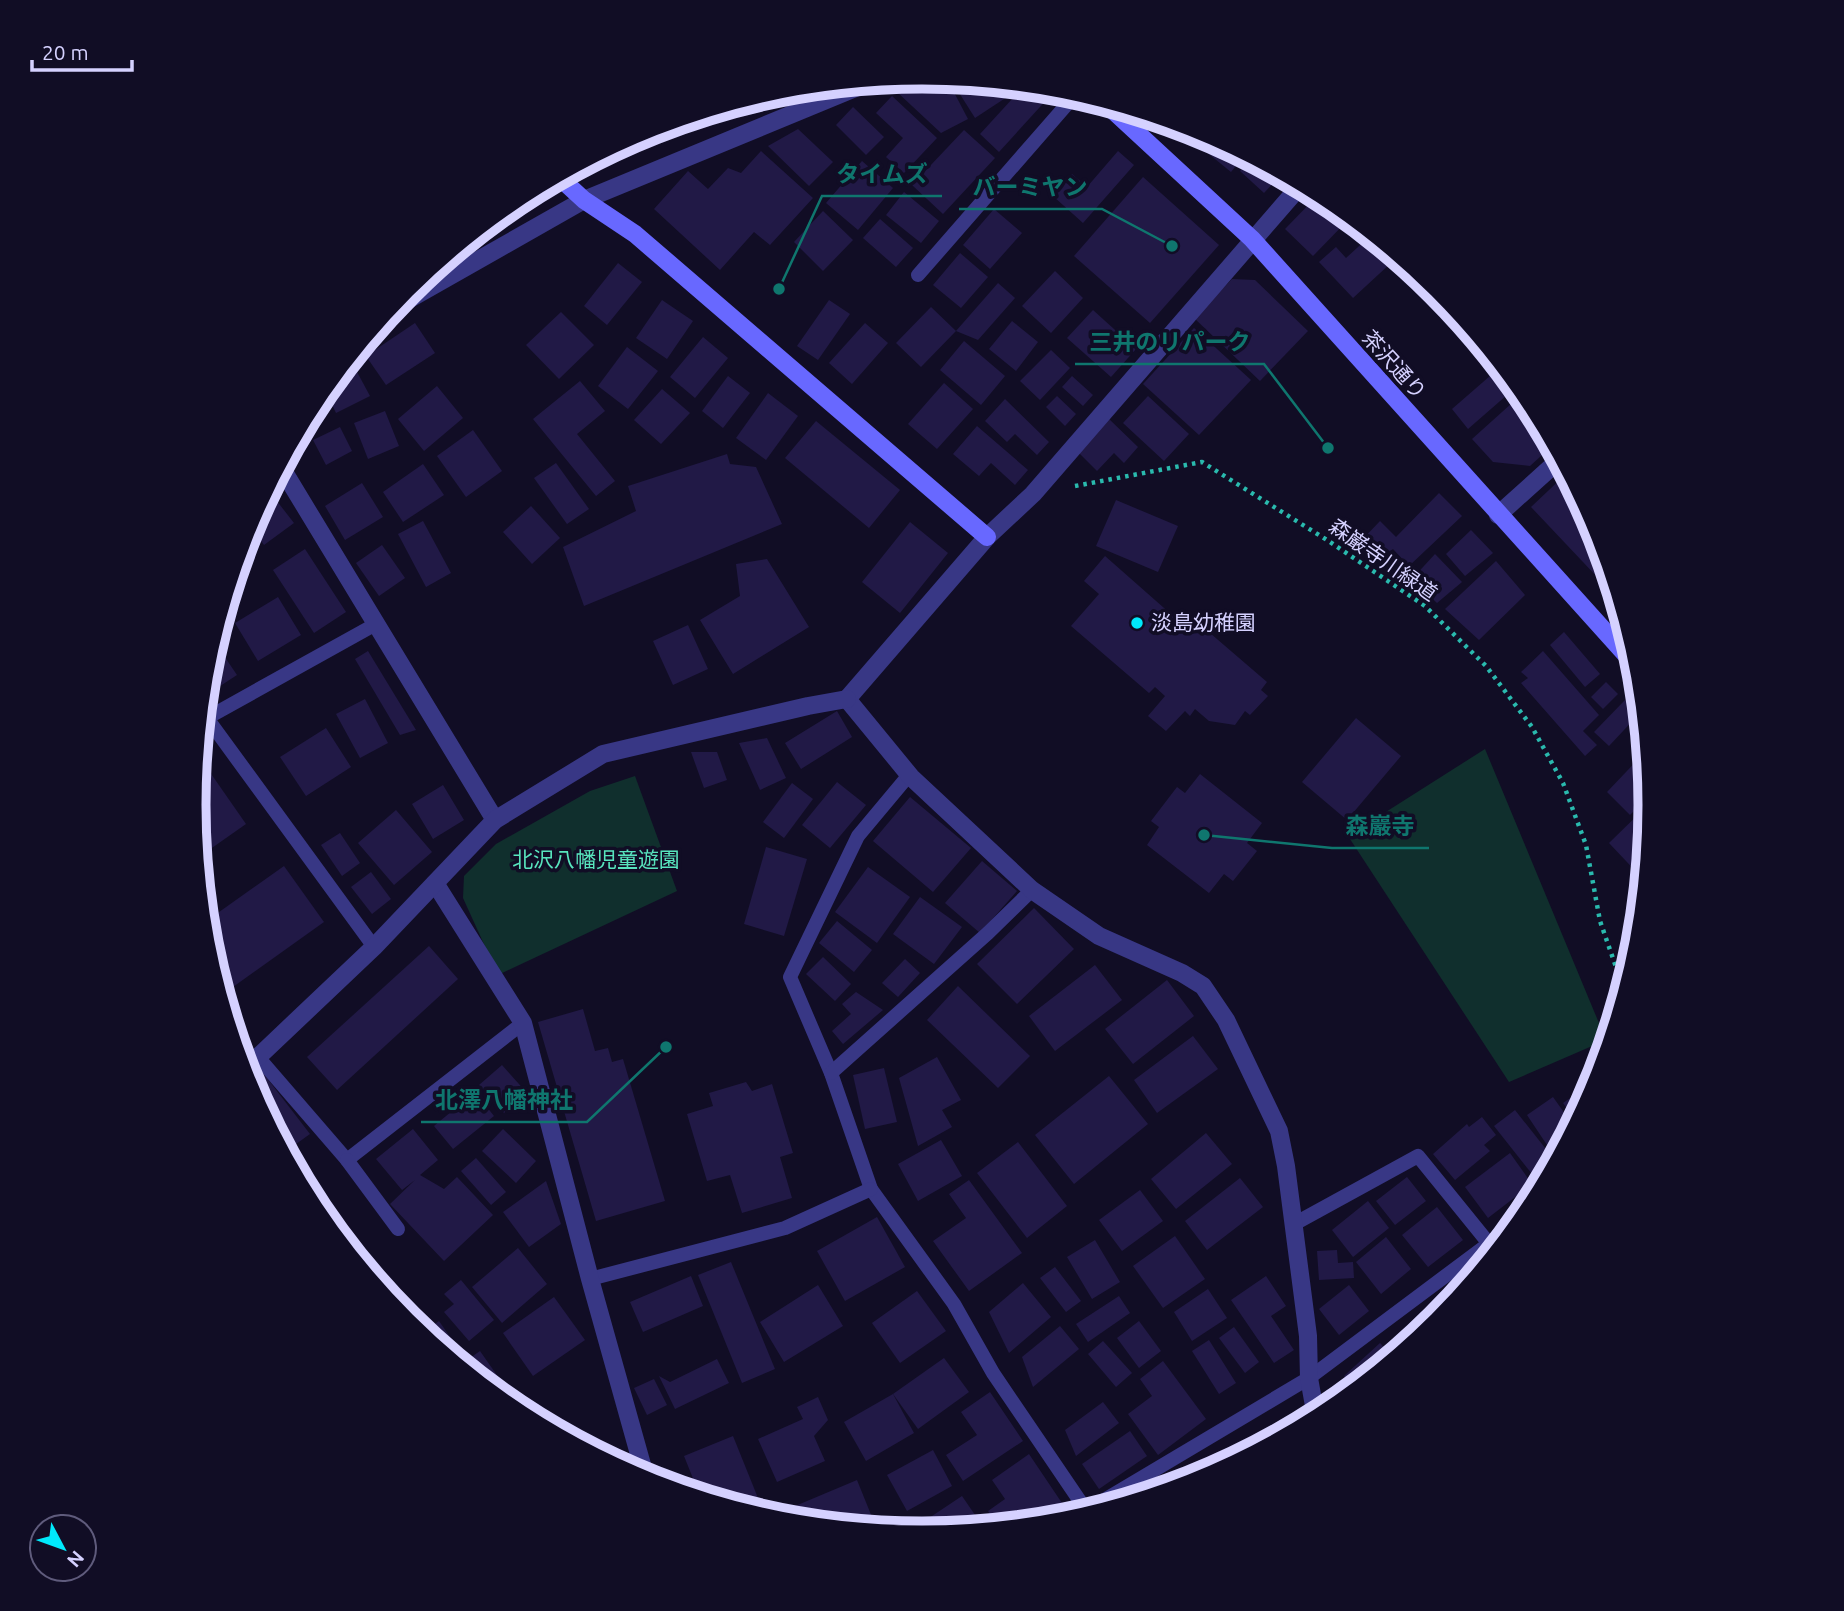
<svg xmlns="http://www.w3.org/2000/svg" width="1844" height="1611" viewBox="0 0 1844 1611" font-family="Ubuntu,'Noto Sans JP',sans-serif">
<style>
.green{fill:#102f2d}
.building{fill:#211946}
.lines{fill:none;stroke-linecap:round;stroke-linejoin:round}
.path{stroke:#2abaae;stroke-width:4.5;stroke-dasharray:3.5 5;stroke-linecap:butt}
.lane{stroke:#383785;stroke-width:14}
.street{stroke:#383785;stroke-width:18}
.secondary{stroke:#6868ff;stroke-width:18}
.poi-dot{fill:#00e9fc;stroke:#110d25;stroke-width:2.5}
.labels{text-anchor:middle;stroke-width:7;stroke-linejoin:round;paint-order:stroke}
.street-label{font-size:21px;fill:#d5d1ff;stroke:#110d25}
.poi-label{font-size:21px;fill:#d5d1ff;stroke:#110d25;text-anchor:start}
.park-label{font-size:21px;fill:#58e4bd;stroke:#110d25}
.rim{fill:none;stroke:#d5d1ff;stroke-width:9}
.leader{fill:none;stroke:#0f766e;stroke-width:2.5}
.callout-dot{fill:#0f766e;stroke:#110d25;stroke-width:2.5}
.callout-label{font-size:23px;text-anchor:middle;font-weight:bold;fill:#0f766e;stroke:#110d25;stroke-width:7;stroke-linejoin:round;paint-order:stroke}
</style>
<rect width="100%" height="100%" fill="#110d25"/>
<g class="green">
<path d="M1485,749L1606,1040L1509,1082L1348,836Z"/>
<path d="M635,776L677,891L498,975L463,898L464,876L496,844L590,791Z"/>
</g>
<g class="building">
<path d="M924,77L947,79L968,119L941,133L897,92Z"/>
<path d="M951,80L999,85L1007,97L975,118Z"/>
<path d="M1023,87L1042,89L1050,96L999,152L980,134Z"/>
<path d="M892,96L937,138L904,173L886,157L903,138L876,113Z"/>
<path d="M853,107L884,137L866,155L836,125Z"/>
<path d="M1187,128L1201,133L1244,156L1231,172L1183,133Z"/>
<path d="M798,129L833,162L809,186L768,146Z"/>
<path d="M964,130L995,158L943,214L912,185Z"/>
<path d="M761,151L813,198L770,245L754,232L720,270L654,209L688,171L708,189L728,168L741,173Z"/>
<path d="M1118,151L1134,165L1083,223L1053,196L1072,174L1087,187Z"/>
<path d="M1251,159L1281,175L1264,193L1240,171Z"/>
<path d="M862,161L893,188L858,230L826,203Z"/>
<path d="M1143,177L1219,245L1150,323L1074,256Z"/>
<path d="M904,192L939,221L921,243L886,215Z"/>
<path d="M530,193L533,196L488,230L485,226L518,200Z"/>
<path d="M1318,195L1347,221L1313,256L1285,229Z"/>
<path d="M994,209L1022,233L990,269L963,245Z"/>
<path d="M823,211L853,240L823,271L794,242Z"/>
<path d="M880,219L913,248L896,267L863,238Z"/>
<path d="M1369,237L1392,262L1353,298L1319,262L1336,247L1346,258Z"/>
<path d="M960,253L988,277L961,308L933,285Z"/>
<path d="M618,263L642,282L607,325L584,306Z"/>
<path d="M1055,271L1083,298L1051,333L1022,306Z"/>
<path d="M1413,271L1437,291L1465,324L1462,327Z"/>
<path d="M1232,279L1255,280L1308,331L1260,381L1194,318Z"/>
<path d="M998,283L1015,298L978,340L956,331Z"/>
<path d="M662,300L693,321L667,359L636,338Z"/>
<path d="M829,300L850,314L818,360L797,346Z"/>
<path d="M931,307L956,331L921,367L896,343Z"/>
<path d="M1093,310L1136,349L1111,377L1067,338Z"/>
<path d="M561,312L594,345L559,379L526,345Z"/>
<path d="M1012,321L1038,342L1016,371L989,349Z"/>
<path d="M415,323L435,353L386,385L366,356Z"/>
<path d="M865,323L888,343L852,384L829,363Z"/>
<path d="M1194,328L1251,380L1199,435L1143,384Z"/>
<path d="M703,337L728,358L695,398L670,377Z"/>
<path d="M964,341L1005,376L981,405L940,370Z"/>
<path d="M627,347L658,371L628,409L598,386Z"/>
<path d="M1051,350L1070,368L1040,400L1020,381Z"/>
<path d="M1498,369L1515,388L1468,429L1452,409Z"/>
<path d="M356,370L370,396L336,413L325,390L331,383Z"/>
<path d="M728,376L750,393L723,428L702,411Z"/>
<path d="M1072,376L1093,395L1083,406L1062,387Z"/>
<path d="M580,381L605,411L577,434L615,481L596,496L533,419Z"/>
<path d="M944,383L973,409L937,449L908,424Z"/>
<path d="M437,386L463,418L424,451L398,419Z"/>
<path d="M662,389L690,413L661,444L634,420Z"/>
<path d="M768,393L798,416L766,460L736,438Z"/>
<path d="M1522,394L1552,446L1530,466L1493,462L1472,439Z"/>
<path d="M1057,396L1076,414L1065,426L1046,407Z"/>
<path d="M1148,396L1189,434L1164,461L1123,423Z"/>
<path d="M1005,399L1049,442L1037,455L1015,434L1007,442L985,421Z"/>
<path d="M317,400L326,417L300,432Z"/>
<path d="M385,411L399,446L368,459L354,423Z"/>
<path d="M1109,419L1138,447L1124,463L1114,453L1097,471L1078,452Z"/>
<path d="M816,421L900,490L869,528L785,458Z"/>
<path d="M977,426L1028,470L1015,485L991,463L979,476L953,454Z"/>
<path d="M340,427L352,451L326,465L313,440Z"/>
<path d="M473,430L502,471L466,497L437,456Z"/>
<path d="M727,454L730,464L756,467L782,524L584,606L563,547L636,511L628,486Z"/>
<path d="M556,463L589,509L567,524L534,478Z"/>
<path d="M423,464L444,495L403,522L383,492Z"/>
<path d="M1567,473L1595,527L1609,572L1600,580L1531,507Z"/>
<path d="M362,483L383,517L345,540L325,506Z"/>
<path d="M1439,493L1462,516L1409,566L1393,549L1379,559L1361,541L1380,521L1396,537Z"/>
<path d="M273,496L294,523L264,545L249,526L260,506Z"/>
<path d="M1116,500L1178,526L1158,572L1096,546Z"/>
<path d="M531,506L560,538L532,564L503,532Z"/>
<path d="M423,521L451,573L426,587L398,534Z"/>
<path d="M910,522L948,553L900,613L862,582Z"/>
<path d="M1471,530L1493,553L1465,576L1446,554Z"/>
<path d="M244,542L252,551L239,561Z"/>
<path d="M382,545L405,578L379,596L356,563Z"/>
<path d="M305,549L346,612L314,633L273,570Z"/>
<path d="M1435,554L1462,582L1437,603L1412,579Z"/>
<path d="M1105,556L1189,630L1196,621L1267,682L1261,690L1268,696L1250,715L1245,711L1235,725L1209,721L1195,709L1190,716L1185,711L1166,731L1148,716L1165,696L1155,687L1149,693L1071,626L1099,594L1084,581Z"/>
<path d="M767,559L809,627L733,674L700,620L740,596L736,564Z"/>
<path d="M1496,561L1525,595L1479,640L1445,609Z"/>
<path d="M278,597L301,635L258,661L235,623Z"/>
<path d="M688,625L708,669L673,685L653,641Z"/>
<path d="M1564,632L1600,674L1585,687L1550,645Z"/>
<path d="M214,641L237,675L214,690L206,679L208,663Z"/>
<path d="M368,651L416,730L400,735L355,659Z"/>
<path d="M1543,651L1599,715L1583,731L1597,745L1585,756L1521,683L1528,678L1521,672Z"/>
<path d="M1606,682L1618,694L1603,709L1591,697Z"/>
<path d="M365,699L388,743L360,758L336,714Z"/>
<path d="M1625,700L1639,714L1609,746L1594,732Z"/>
<path d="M837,711L852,737L801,769L785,743Z"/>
<path d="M1356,718L1401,756L1347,820L1302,782Z"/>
<path d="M326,728L351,767L306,796L280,757Z"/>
<path d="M767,738L786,778L760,790L739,743Z"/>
<path d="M691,752H717L727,780L704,788Z"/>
<path d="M1645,752L1649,796L1630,815L1607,792Z"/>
<path d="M207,768L246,824L199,857L194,805L196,775Z"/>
<path d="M1200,774L1262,823L1247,843L1257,851L1233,881L1224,874L1209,893L1147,845L1159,827L1151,821L1177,787L1185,793Z"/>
<path d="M837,782L866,805L830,848L802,825Z"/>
<path d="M792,783L813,799L784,838L763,822Z"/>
<path d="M443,785L464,820L433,839L412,804Z"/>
<path d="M910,797L971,848L933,892L873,841Z"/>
<path d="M1650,803V806L1643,879L1609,843Z"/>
<path d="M396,810L432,852L394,885L358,843Z"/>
<path d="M340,833L360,863L342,876L321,845Z"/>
<path d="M766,847L807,859L784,936L744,924Z"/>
<path d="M982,861L1017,891L980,933L945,903Z"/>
<path d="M284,866L324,922L226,992L217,980L207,947L205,922Z"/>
<path d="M868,867L910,897L877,943L835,912Z"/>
<path d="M371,872L391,899L372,914L351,887Z"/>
<path d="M920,897L962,927L934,964L893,934Z"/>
<path d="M1034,908L1074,949L1017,1004L977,964Z"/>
<path d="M837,921L872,950L854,972L819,943Z"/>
<path d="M429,946L458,979L337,1090L307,1057Z"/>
<path d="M823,957L851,984L835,1001L806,974Z"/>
<path d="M905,959L920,973L898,997L882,983Z"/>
<path d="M1095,965L1122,1000L1055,1051L1029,1016Z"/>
<path d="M1167,980L1194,1016L1133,1064L1105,1029Z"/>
<path d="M958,986L1030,1056L998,1088L927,1020Z"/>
<path d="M856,992L883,1010L843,1044L832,1031L851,1014L842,1004Z"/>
<path d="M583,1009L595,1051L608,1048L612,1062L623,1059L665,1201L596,1221L538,1022Z"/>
<path d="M1193,1036L1218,1069L1157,1113L1134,1080Z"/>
<path d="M937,1057L961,1100L942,1110L952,1127L918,1146L899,1078Z"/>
<path d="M502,1065L527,1093L504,1113L479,1085Z"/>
<path d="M884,1068L897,1122L865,1129L853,1075Z"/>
<path d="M260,1069L310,1134L285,1152L249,1084L247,1079Z"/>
<path d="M1109,1076L1148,1124L1074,1184L1035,1135Z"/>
<path d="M746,1082L752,1091L772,1084L793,1153L780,1157L792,1198L742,1213L730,1175L707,1181L687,1114L713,1106L709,1093Z"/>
<path d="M1589,1085L1592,1090L1576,1121L1563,1103Z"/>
<path d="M475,1092L494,1116L453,1149L434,1126Z"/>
<path d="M1553,1097L1573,1125L1563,1144L1561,1140L1549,1148L1527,1115Z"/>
<path d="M1515,1110L1553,1158L1532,1174L1494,1126Z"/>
<path d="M1482,1117L1496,1135L1484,1145L1490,1151L1455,1180L1433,1154L1467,1124L1469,1127Z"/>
<path d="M413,1129L438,1160L420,1175L444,1189L457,1177L493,1215L444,1261L390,1204L415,1180L402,1190L376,1159Z"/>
<path d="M503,1129L536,1161L516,1183L482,1151Z"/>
<path d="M1206,1133L1232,1164L1176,1209L1151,1179Z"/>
<path d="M941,1140L962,1176L918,1201L898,1164Z"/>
<path d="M1018,1142L1067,1206L1027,1238L977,1173Z"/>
<path d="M1510,1153L1532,1184L1488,1218L1465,1187Z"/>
<path d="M476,1158L506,1192L491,1205L461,1171Z"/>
<path d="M302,1167L340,1218L341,1241L316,1210L296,1172Z"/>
<path d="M1407,1177L1426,1201L1395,1225L1376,1201Z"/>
<path d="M1240,1178L1263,1207L1207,1250L1185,1221Z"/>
<path d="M969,1180L1022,1253L969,1291L933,1241L966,1218L949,1194Z"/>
<path d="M546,1181L561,1224L529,1247L503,1212Z"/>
<path d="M1140,1190L1163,1221L1122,1251L1099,1220Z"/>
<path d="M1368,1201L1389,1228L1353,1257L1332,1230Z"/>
<path d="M1437,1207L1463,1240L1428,1267L1402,1235Z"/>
<path d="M877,1217L905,1267L845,1301L817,1251Z"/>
<path d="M1175,1236L1205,1279L1163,1308L1133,1266Z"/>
<path d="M1386,1237L1411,1269L1381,1294L1356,1262Z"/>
<path d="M1095,1240L1120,1282L1092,1299L1067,1257Z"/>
<path d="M518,1248L547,1284L502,1323L472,1287Z"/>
<path d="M1337,1250L1338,1263L1353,1262L1354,1278L1319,1280L1317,1251Z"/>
<path d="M731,1262L775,1369L742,1383L698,1275Z"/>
<path d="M1055,1267L1081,1301L1066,1312L1040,1278Z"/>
<path d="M691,1276L703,1306L643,1332L630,1302Z"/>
<path d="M1266,1276L1286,1306L1271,1316L1294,1350L1274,1363L1231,1300Z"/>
<path d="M461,1280L494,1320L469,1341L444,1312L454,1304L444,1294Z"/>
<path d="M1023,1283L1051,1317L1009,1353L989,1312Z"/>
<path d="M818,1285L843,1326L784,1362L760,1322Z"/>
<path d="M1349,1285L1369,1311L1339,1335L1319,1309Z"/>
<path d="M1208,1289L1227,1318L1192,1341L1174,1312Z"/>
<path d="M917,1291L946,1331L900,1363L872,1323Z"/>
<path d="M1119,1296L1130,1313L1088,1342L1076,1324Z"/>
<path d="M554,1297L585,1340L533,1376L503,1333Z"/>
<path d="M1436,1299L1446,1310L1437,1321L1417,1337L1407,1326Z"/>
<path d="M439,1321L457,1347L447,1354L422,1333Z"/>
<path d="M1139,1321L1161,1351L1139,1368L1117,1338Z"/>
<path d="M1060,1326L1079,1349L1033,1387L1022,1357Z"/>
<path d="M1234,1327L1259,1362L1245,1373L1219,1338Z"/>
<path d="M1209,1340L1236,1383L1219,1394L1192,1351Z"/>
<path d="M1103,1341L1132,1373L1116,1387L1088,1354Z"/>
<path d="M1380,1343L1393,1357L1341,1400L1337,1395L1350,1383L1344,1376Z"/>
<path d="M480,1351L525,1415L460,1365Z"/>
<path d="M944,1358L969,1392L918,1429L893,1394Z"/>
<path d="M717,1359L729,1383L675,1409L659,1376L670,1382Z"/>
<path d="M1163,1361L1206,1419L1158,1455L1128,1414L1152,1396L1140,1379Z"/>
<path d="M654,1379L667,1405L647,1415L634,1388Z"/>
<path d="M990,1392L1023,1441L963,1481L946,1455L977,1435L961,1412Z"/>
<path d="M893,1394L914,1433L866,1461L844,1422Z"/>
<path d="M818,1397L828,1420L814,1436L825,1461L777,1482L758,1439L803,1419L797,1407Z"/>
<path d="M1103,1402L1119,1423L1076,1456L1065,1430Z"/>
<path d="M1283,1428L1286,1433L1261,1446V1445Z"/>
<path d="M1130,1431L1147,1456L1099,1489L1082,1464Z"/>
<path d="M733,1436L758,1498L737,1507L700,1496L684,1456Z"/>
<path d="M933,1450L952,1486L907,1511L887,1475Z"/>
<path d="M1029,1454L1064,1506L1039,1523L998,1526L988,1511L1005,1499L992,1480Z"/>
<path d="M857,1480L876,1527L870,1529L779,1520L769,1517Z"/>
<path d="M962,1496L984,1528L939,1532L929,1518Z"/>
<path d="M923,1520L933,1533L906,1532Z"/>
</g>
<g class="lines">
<path class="path" d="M1075,486L1202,462L1327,540L1425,606L1486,666L1532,727L1563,783L1586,845L1600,921L1624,990"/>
<g class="lane">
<path d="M918,275L1076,94"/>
<path d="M909,775L858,836L790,977L831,1073L871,1189L954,1304L993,1373L1088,1513"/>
<path d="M374,947L207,718L376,624"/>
<path d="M258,1057L347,1160L523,1023"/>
<path d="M831,1073L988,933L1032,890"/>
<path d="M347,1160L398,1229"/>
<path d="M1294,1224L1418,1156L1495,1251"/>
<path d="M590,1279L785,1228L871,1189"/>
<path d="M1079,1515L1309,1378L1519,1221"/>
</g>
<g class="street">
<path d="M1300,186L1033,494L987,537L847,699L911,777L1032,890L1099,936L1182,973L1203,986L1226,1020L1279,1131L1286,1166L1308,1336L1309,1378L1316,1417"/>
<path d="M392,309L584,200L870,82"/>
<path d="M281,467L495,820"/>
<path d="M1498,515L1559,460"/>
<path d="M435,883L523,1023L590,1279L646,1479"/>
<path d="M244,1067L258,1057L374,947L495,820L603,754L808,706L847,699"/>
</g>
<g class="secondary">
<path d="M1106,104L1252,239L1637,667"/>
<path d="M559,177L584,200L635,234L987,537"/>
</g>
</g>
<circle class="poi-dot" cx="1137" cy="623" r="7"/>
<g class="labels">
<g class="street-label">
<text transform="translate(1394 365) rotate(48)" y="7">茶沢通り</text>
<text transform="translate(1383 560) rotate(35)" y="7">森巌寺川緑道</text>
</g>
<g class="poi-label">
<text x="1151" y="630">淡島幼稚園</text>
</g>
<g class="park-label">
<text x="596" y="867">北沢八幡児童遊園</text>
</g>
</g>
<path d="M0 0H1844V1611H0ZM206 805a716 716 0 1 1 1432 0a716 716 0 1 1-1432 0Z" fill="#110d25" fill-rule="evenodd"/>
<path class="rim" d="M206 805a716 716 0 1 1 1432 0a716 716 0 1 1-1432 0Z"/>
<path class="leader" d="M779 289L822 196H942M1172 246L1102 209H959M1328 448L1264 364H1075M1204 835L1332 848H1429M666 1047L587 1122H421"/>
<g class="callout-dot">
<circle cx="779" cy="289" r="7"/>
<circle cx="1172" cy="246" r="7"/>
<circle cx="1328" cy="448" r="7"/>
<circle cx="1204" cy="835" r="7"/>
<circle cx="666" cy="1047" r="7"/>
</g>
<g class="callout-label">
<text x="882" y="182">タイムズ</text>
<text x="1030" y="195">バーミヤン</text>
<text x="1170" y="350">三井のリパーク</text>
<text x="1380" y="834">森巖寺</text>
<text x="504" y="1108">北澤八幡神社</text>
</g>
<g transform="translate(63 1548) rotate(131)"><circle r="33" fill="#110d25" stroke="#5f5b7c" stroke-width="2"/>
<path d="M0-5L12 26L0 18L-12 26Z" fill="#00e9fc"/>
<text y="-10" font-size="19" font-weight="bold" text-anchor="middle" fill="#d5d1ff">N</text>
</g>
<path d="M32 60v10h100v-10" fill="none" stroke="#d5d1ff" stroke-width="3.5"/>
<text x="42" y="60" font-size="21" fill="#d5d1ff" stroke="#110d25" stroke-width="5" paint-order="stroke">20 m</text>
</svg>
